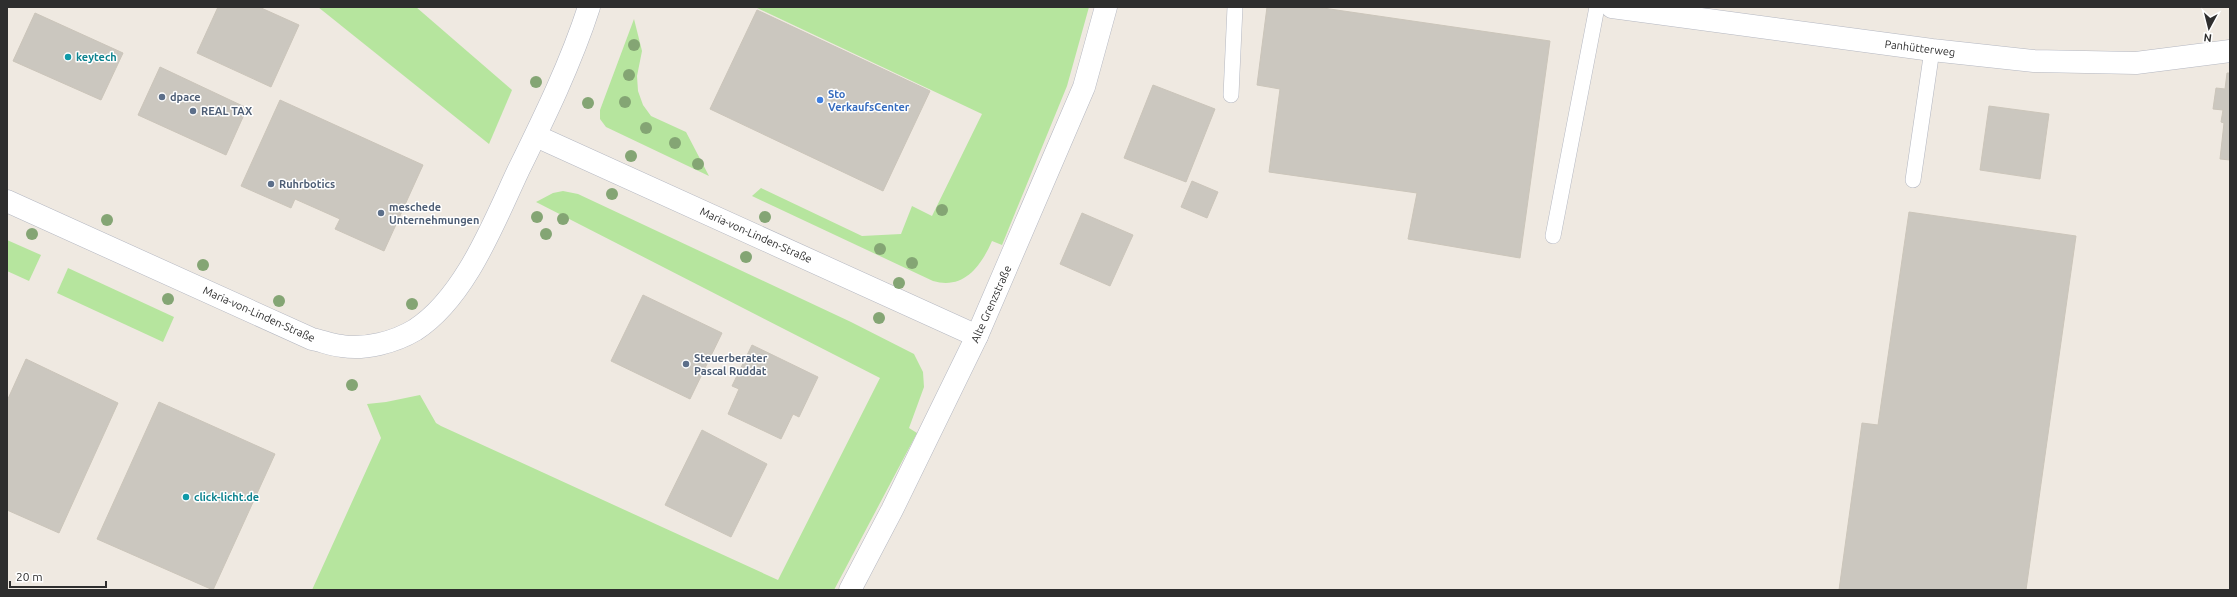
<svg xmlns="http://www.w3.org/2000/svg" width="2237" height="597" viewBox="0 0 2237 597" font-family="Ubuntu,sans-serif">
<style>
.green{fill:#b6e59e}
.building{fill:#cbc7bf;stroke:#cbc5ba}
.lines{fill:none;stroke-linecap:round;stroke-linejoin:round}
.service-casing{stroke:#b4b7c1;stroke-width:16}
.minor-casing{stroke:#b4b7c1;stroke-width:23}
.tertiary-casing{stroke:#b4b7c1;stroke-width:23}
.service{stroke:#fff;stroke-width:15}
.minor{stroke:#fff;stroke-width:22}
.tertiary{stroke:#fff;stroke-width:22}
.tree{fill:#84a574}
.culture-dot{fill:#0f9aa8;stroke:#fff;stroke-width:1.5}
.service-dot{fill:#5c6f8a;stroke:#fff;stroke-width:1.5}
.shop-dot{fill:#3f7fe0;stroke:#fff;stroke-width:1.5}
.labels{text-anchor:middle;stroke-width:3;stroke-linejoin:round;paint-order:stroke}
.street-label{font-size:11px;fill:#2e2e2e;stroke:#fff}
.culture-label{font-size:11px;font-weight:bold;fill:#0d838f;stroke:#fff;text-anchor:start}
.shop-label{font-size:11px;font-weight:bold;fill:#366cbe;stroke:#fff;text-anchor:start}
.service-label{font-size:11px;font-weight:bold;fill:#4e5e75;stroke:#fff;text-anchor:start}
</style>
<rect width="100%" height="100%" fill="#efe9e1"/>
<g class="green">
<path d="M318,7H416L512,90L489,144Z"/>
<path d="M755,7H1089L1067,86L1002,245L992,241C981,266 964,290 933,281L752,196L761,188L862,236L901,234L912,206L932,216L982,114Z"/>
<path d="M634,19L642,51L637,76L638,91L643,105L651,116L686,132L709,176L606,127L600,119V110Z"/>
<path d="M563,191L578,194L851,322L914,354L923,372L924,387L909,428L917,433L834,590H312L381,438L367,404L386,402L420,395L436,423L441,426L778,580L880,378L536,202L553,193Z"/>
<path d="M7,240L41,255L29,281L7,271Z"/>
<path d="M68,268L174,317L163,342L57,293Z"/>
</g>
<g class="building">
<path d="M218,7H259L299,25L271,87L197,53Z"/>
<path d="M1267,7H1316L1550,41L1520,258L1408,239L1417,193L1269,172L1280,89L1257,85Z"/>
<path d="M757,10L930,91L883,191L710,109Z"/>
<path d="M35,13L123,53L101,100L13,61Z"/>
<path d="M160,67L247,108L226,155L138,115Z"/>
<path d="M2227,73H2230V160L2220,159L2224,123L2221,122L2223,110L2213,109L2216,88L2225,89Z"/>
<path d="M1153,85L1215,109L1186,182L1124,158Z"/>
<path d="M280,100L423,165L384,251L335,229L340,219L295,199L291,208L241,186Z"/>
<path d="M1989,106L2049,114L2040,179L1980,170Z"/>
<path d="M1192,181L1218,192L1207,218L1181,207Z"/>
<path d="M1909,212L2076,236L2026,590H1839L1862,423L1878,425Z"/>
<path d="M1082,213L1133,235L1110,286L1060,264Z"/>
<path d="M643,295L722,333L690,399L611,361Z"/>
<path d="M752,345L818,377L799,417L793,414L781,439L728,414L739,389L732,386Z"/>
<path d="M26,359L118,403L59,533L7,510V401Z"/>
<path d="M159,402L275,454L213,590L97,539Z"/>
<path d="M702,430L767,464L731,537L665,505Z"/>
</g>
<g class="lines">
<g class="service-casing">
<g id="service">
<path d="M1231,95L1235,7"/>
<path d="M1913,180L1932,50"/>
<path d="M1553,236L1597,7"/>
</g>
</g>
<g class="minor-casing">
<g id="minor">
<path d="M1612,7L1932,50L2034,61L2136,63L2230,51"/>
<path d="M536,136L977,336"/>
<path d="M7,201L312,339C322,341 332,345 342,346C365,350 395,342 415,330C465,298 494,222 518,171C544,118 571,63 589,7"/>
</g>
</g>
<g class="tertiary-casing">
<path id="tertiary" d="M850,590L892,510L977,336L1084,87L1106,7"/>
</g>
<use href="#service" class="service"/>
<use href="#minor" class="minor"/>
<use href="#tertiary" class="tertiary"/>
</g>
<g class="tree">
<circle cx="634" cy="45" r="6"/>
<circle cx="629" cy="75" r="6"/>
<circle cx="536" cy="82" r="6"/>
<circle cx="625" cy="102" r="6"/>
<circle cx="588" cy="103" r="6"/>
<circle cx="646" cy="128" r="6"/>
<circle cx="675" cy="143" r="6"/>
<circle cx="631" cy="156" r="6"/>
<circle cx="698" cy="164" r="6"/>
<circle cx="612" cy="194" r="6"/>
<circle cx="942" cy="210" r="6"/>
<circle cx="537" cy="217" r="6"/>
<circle cx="765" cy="217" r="6"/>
<circle cx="563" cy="219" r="6"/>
<circle cx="107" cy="220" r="6"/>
<circle cx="32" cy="234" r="6"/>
<circle cx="546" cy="234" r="6"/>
<circle cx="880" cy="249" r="6"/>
<circle cx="746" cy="257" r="6"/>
<circle cx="912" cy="263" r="6"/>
<circle cx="203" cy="265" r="6"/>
<circle cx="899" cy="283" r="6"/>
<circle cx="168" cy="299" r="6"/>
<circle cx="279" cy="301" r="6"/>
<circle cx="412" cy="304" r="6"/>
<circle cx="879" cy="318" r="6"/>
<circle cx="352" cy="385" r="6"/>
</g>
<g class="culture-dot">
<circle cx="68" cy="57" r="4"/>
<circle cx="186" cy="497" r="4"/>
</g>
<g class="service-dot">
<circle cx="162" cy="97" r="4"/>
<circle cx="193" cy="111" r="4"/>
<circle cx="271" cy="184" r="4"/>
<circle cx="381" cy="213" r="4"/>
<circle cx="686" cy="364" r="4"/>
</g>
<circle class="shop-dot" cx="820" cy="100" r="4"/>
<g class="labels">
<g class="street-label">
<text transform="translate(1920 48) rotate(7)" y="4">Panhütterweg</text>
<text transform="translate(756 235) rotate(24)" y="4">Maria-von-Linden-Straße</text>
<text transform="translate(991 304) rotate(-66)" y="4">Alte Grenzstraße</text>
<text transform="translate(259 314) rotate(24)" y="4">Maria-von-Linden-Straße</text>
</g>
<g class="culture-label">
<text x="76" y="61">keytech</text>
<text x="194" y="501">click-licht.de</text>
</g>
<g class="shop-label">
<text x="828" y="98">Sto<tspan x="828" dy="13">VerkaufsCenter</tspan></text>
</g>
<g class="service-label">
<text x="170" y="101">dpace</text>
<text x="201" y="115">REAL TAX</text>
<text x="279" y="188">Ruhrbotics</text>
<text x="389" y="211">meschede<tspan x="389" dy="13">Unternehmungen</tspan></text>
<text x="694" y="362">Steuerberater<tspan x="694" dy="13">Pascal Ruddat</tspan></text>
</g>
</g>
<rect width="2237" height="597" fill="none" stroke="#2e2e2e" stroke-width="16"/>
<g transform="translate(2209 28) rotate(187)" stroke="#ffffff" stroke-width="3" paint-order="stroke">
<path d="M0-3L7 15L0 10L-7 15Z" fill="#2e2e2e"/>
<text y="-6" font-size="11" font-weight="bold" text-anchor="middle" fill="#2e2e2e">N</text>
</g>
<path d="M10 581v6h96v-6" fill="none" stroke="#2e2e2e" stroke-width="2"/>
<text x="16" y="581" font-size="12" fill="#2e2e2e" stroke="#ffffff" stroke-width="3" paint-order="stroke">20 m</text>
</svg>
